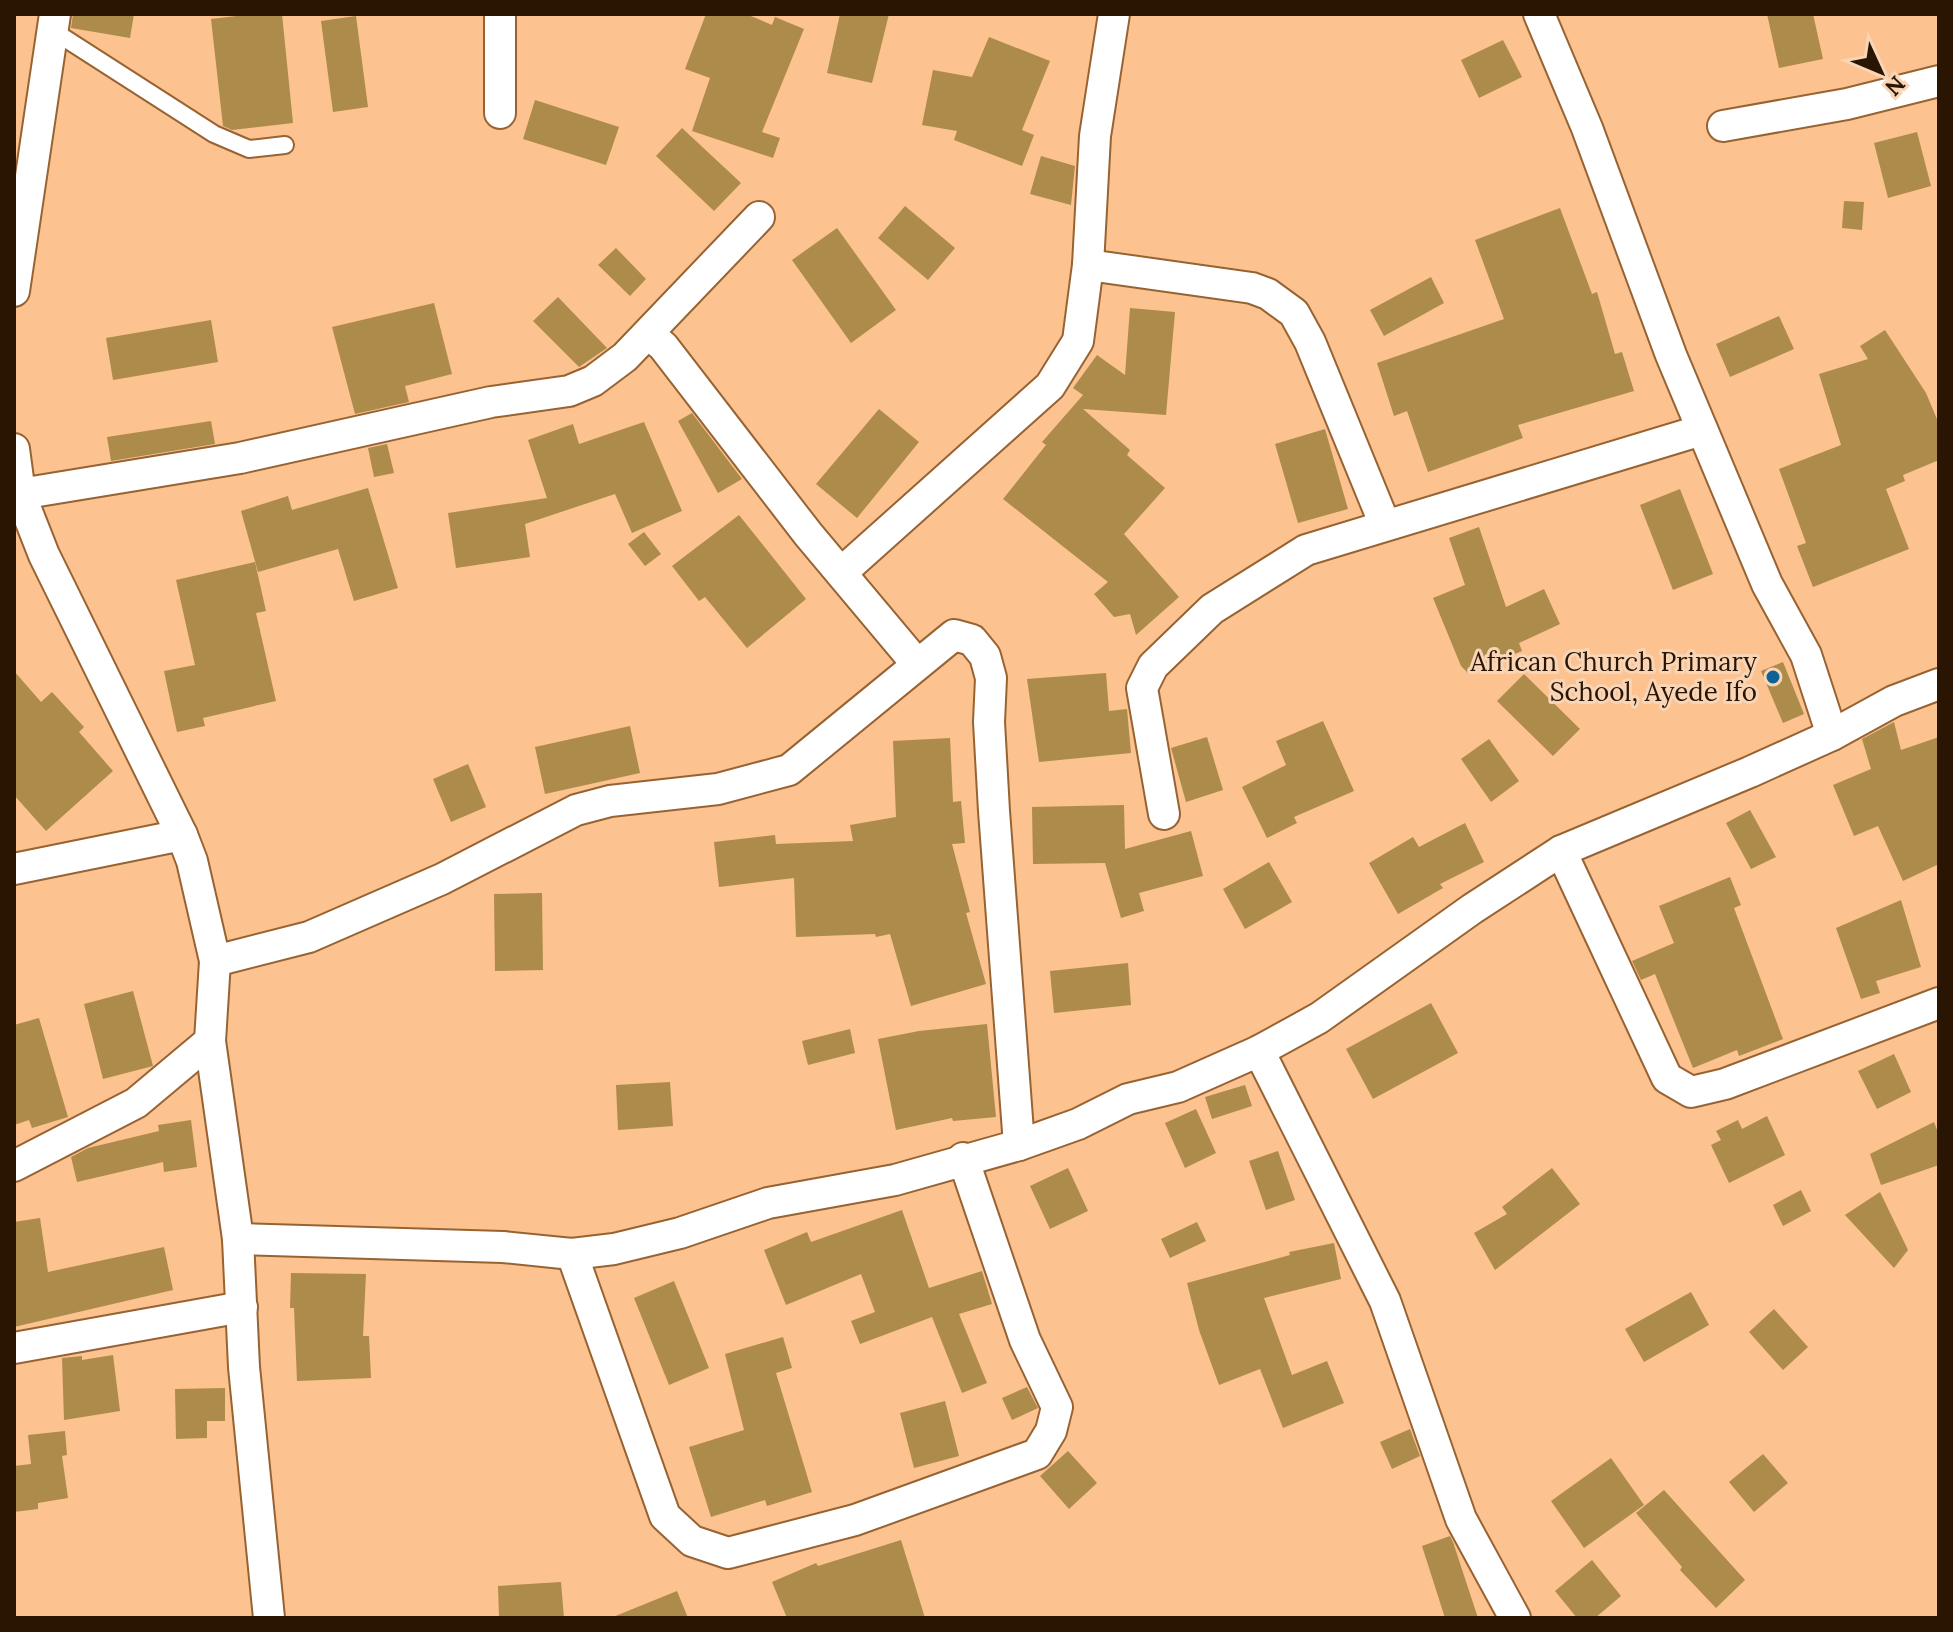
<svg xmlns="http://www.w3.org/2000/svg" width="1953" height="1632" viewBox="0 0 1953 1632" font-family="Lora,serif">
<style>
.building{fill:#ad8b4b}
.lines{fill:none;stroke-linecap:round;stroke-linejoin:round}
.service-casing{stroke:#976332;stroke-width:20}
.minor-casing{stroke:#976332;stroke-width:34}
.service{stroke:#fff;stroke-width:16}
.minor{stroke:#fff;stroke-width:30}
.poi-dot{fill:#0e6394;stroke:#f8d5b7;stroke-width:3}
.labels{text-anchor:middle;stroke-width:6;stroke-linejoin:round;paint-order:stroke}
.poi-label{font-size:26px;fill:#2a1502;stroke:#f8d5b7;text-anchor:end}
</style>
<rect width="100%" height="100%" fill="#fcc290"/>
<g class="building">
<path d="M73,14H134L130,38L71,28Z"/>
<path d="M254,14H282L293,123L232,130L223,126L211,19Z"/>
<path d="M706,14H746L772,25L775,17L804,29L762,132L780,138L773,158L692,131L710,78L685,69Z"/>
<path d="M840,14H889L872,83L827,73Z"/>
<path d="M1767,14H1813L1823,59L1779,68Z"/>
<path d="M356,16L368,107L333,112L321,21Z"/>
<path d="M989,37L1050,61L1022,130L1034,135L1022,166L954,140L957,131L922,125L933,70L972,77Z"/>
<path d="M1503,40L1522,77L1479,98L1461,60Z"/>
<path d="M535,100L619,127L606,165L523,139Z"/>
<path d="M682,128L741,183L714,211L656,156Z"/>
<path d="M1917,132L1931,186L1888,198L1874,143Z"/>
<path d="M1041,156L1075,166L1071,205L1030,194Z"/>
<path d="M1844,201L1864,202L1862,230L1842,228Z"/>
<path d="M905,206L955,248L928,280L878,238Z"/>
<path d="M1560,208L1592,294L1597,292L1615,354L1622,352L1634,391L1518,425L1523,438L1428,472L1407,411L1394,416L1377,363L1504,319L1475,240Z"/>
<path d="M837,228L896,310L851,343L792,260Z"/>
<path d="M616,248L646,279L630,296L598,265Z"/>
<path d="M1431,277L1444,303L1384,336L1370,310Z"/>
<path d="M558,297L607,348L579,367L533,321Z"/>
<path d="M434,303L452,374L405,386L409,402L355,414L332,327Z"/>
<path d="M1130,308L1175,312L1166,415L1083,409L1130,450L1127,455L1165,488L1124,534L1179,597L1136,635L1130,614L1114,617L1094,594L1108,582L1003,499L1046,445L1042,442L1083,395L1073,388L1097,355L1125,375Z"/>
<path d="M1779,316L1794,349L1730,377L1716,344Z"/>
<path d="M211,320L218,362L113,380L106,338Z"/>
<path d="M1885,330L1926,393L1939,424V460L1903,475L1905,481L1886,489L1909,549L1813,587L1797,546L1806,543L1779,469L1841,445L1819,374L1868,359L1860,346Z"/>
<path d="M879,409L919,442L857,518L816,484Z"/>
<path d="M692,413L742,479L718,493L678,421Z"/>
<path d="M211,421L215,444L111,461L107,437Z"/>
<path d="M644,422L682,511L632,533L615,494L525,524L530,557L456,568L448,513L547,498L528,440L573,424L579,444Z"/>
<path d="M1325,429L1348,509L1298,523L1275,444Z"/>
<path d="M387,444L394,473L374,477L368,448Z"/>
<path d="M368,488L398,588L354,601L338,549L258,572L241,511L288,496L292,510Z"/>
<path d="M1680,489L1713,574L1673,590L1640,505Z"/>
<path d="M739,515L806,599L747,648L705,597L699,601L672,566Z"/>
<path d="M1479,527L1506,607L1544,589L1560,624L1519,643L1522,651L1468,673L1461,666L1433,598L1465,585L1449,538Z"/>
<path d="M644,532L661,554L645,566L628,544Z"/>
<path d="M255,562L266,611L256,613L276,701L203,718L205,726L177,732L164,671L195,665L176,580Z"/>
<path d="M1783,662L1804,714L1783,723L1761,671Z"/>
<path d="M14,671L41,702L52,692L84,727L79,732L113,771L46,831L14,795Z"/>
<path d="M1106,673L1109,711L1127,709L1131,753L1039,762L1027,679Z"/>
<path d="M1524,674L1580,729L1553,756L1497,701Z"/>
<path d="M1323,721L1354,791L1294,817L1297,823L1267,838L1242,787L1286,765L1276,741Z"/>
<path d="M1894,722L1901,750L1939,737V864L1903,881L1878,826L1854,836L1833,785L1871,769L1862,739Z"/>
<path d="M630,726L640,773L545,794L535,747Z"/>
<path d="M1207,737L1223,790L1186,802L1171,748Z"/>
<path d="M950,738L953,802L961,801L965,843L952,844L970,912L966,913L986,984L911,1006L890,934L876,937L875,934L796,937L794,878L719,887L714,842L775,835L776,844L853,841L850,825L896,817L893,741Z"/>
<path d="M1489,739L1519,781L1491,802L1461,759Z"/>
<path d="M468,764L486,807L451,822L433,779Z"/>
<path d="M1124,805L1125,849L1191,831L1203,876L1139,893L1144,911L1121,918L1105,863L1033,864L1032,807Z"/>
<path d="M1750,810L1776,857L1751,869L1726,823Z"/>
<path d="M1465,823L1484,862L1440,884L1443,888L1398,914L1369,863L1413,837L1419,847Z"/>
<path d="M1269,862L1292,902L1245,929L1223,889Z"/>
<path d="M1730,877L1741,905L1734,908L1783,1039L1739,1056L1737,1050L1693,1068L1655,974L1641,980L1632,961L1674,943L1659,906Z"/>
<path d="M542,893L543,970L495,971L494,894Z"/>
<path d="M1901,900L1921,967L1876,981L1880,993L1861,999L1836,928Z"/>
<path d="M1128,963L1131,1005L1054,1013L1050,971Z"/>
<path d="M133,991L153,1066L103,1079L84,1004Z"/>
<path d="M1431,1003L1458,1053L1373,1099L1346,1049Z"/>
<path d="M39,1018L68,1117L32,1128L29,1120L14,1125V1025Z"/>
<path d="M987,1024L996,1117L953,1121L952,1118L896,1130L878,1039L919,1031Z"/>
<path d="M850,1029L855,1053L808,1065L802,1041Z"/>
<path d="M1894,1054L1911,1092L1877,1109L1858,1071Z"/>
<path d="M670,1082L673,1126L618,1130L616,1085Z"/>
<path d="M1245,1085L1252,1106L1212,1119L1205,1097Z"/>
<path d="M1196,1109L1216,1153L1185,1168L1165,1123Z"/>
<path d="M1767,1116L1785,1155L1729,1183L1711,1145L1721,1140L1716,1131L1738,1120L1742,1129Z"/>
<path d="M191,1120L197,1167L164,1172L163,1162L77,1182L71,1157L88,1148L159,1131L158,1125Z"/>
<path d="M1934,1122L1939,1135V1165L1881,1185L1870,1154Z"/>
<path d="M1278,1151L1295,1200L1266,1210L1249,1161Z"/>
<path d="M1068,1168L1088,1211L1050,1229L1030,1186Z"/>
<path d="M1552,1168L1580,1204L1495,1270L1474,1233L1507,1214L1502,1207Z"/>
<path d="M1801,1190L1811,1211L1783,1226L1773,1205Z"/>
<path d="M1880,1192L1908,1250L1894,1268L1845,1215Z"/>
<path d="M902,1210L929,1288L982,1271L992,1304L959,1314L987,1383L962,1393L932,1317L860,1344L851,1321L875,1312L861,1274L786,1305L764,1250L807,1232L811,1242Z"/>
<path d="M40,1218L48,1272L164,1247L173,1290L14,1327V1222Z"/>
<path d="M1197,1222L1206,1241L1170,1258L1161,1239Z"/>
<path d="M1334,1243L1341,1279L1264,1298L1292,1375L1327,1361L1344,1403L1283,1428L1260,1369L1219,1385L1199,1330L1187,1283L1290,1255L1289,1252Z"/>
<path d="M291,1273L366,1274L363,1336H369L371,1378L297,1381L294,1308H290Z"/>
<path d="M674,1281L709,1368L669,1385L634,1298Z"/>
<path d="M1691,1292L1709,1325L1644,1362L1625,1329Z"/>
<path d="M1774,1309L1808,1347L1783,1370L1749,1332Z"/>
<path d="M783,1337L792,1368L776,1373L812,1492L767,1506L765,1500L711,1517L689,1447L744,1430L725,1354Z"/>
<path d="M113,1355L120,1411L64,1420L62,1358L82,1356V1360Z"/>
<path d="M1027,1387L1038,1408L1012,1420L1002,1398Z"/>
<path d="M225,1388V1421H207V1438L176,1439L175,1389Z"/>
<path d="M945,1401L959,1456L914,1468L900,1413Z"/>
<path d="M1410,1429L1420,1456L1392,1469L1380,1442Z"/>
<path d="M65,1431L67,1455L62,1456L68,1498L38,1503V1509L14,1512V1466L31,1464L28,1435Z"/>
<path d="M1068,1451L1097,1483L1069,1509L1040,1476Z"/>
<path d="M1763,1454L1788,1483L1754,1512L1729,1482Z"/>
<path d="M1611,1458L1644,1505L1584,1548L1551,1501Z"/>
<path d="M1664,1490L1745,1580L1716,1608L1680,1570L1682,1567L1636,1513Z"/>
<path d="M1450,1536L1453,1542L1478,1618H1445L1422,1546Z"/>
<path d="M901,1540L925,1618H787L772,1582L816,1563L818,1566Z"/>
<path d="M1592,1560L1621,1596L1595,1618H1577L1555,1591Z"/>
<path d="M561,1582L564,1618H499L498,1586Z"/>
<path d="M677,1591L688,1618H613V1617Z"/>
</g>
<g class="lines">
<g class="service-casing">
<path id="service" d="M52,30L214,134L249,149L285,145"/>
</g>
<g class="minor-casing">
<g id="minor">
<path d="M1539,14L1587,128L1671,355L1767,584L1806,655L1832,735"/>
<path d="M500,113V14"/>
<path d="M1723,126L1847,104L1939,81"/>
<path d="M1088,265L1252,288L1268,294L1294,313L1310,342L1385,525"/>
<path d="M14,291L55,14"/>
<path d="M649,335L663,346L808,534L917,664"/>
<path d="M14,449L20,494L44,555L182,835L192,861L215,961L210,1041L238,1239L244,1367L269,1618"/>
<path d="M20,494L240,458L491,402L569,391L593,381L625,357L759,217"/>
<path d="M842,572L1050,386L1078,341L1088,265L1095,136L1114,14"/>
<path d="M1164,814L1142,688L1153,666L1212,609L1306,550L1702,430"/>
<path d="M1561,851L1667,1078L1691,1092L1725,1084L1939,1003"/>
<path d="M14,869L182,835"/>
<path d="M215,961L309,937L442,879L576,810L610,801L718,789L789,770L954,635L972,640L985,656L991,678L989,722L994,811L1019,1145"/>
<path d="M1259,1051L1385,1301L1461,1519L1515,1618"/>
<path d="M14,1166L136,1103L210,1041"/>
<path d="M238,1239L503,1247L572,1254L614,1249L680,1233L768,1203L895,1180L1019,1145L1078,1124L1128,1099L1178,1087L1259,1051L1319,1018L1472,909L1561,851L1750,772L1832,735L1894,701L1939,684"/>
<path d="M572,1254L665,1516L692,1541L728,1553L855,1520L1037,1454L1051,1431L1057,1407L1025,1340L963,1158"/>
<path d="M14,1348L242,1307"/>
</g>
</g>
<use href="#service" class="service"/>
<use href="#minor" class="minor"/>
</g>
<circle class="poi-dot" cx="1773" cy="677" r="8"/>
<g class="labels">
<g class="poi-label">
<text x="1757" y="671">African Church Primary<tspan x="1757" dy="30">School, Ayede Ifo</tspan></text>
</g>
</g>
<rect width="1953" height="1632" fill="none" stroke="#2a1502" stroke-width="32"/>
<g transform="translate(1881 72) rotate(134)" stroke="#f8d5b7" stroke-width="6" paint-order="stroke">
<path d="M0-6L14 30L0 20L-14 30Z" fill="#2a1502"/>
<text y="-12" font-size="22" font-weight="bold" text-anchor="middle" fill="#2a1502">N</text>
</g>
</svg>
